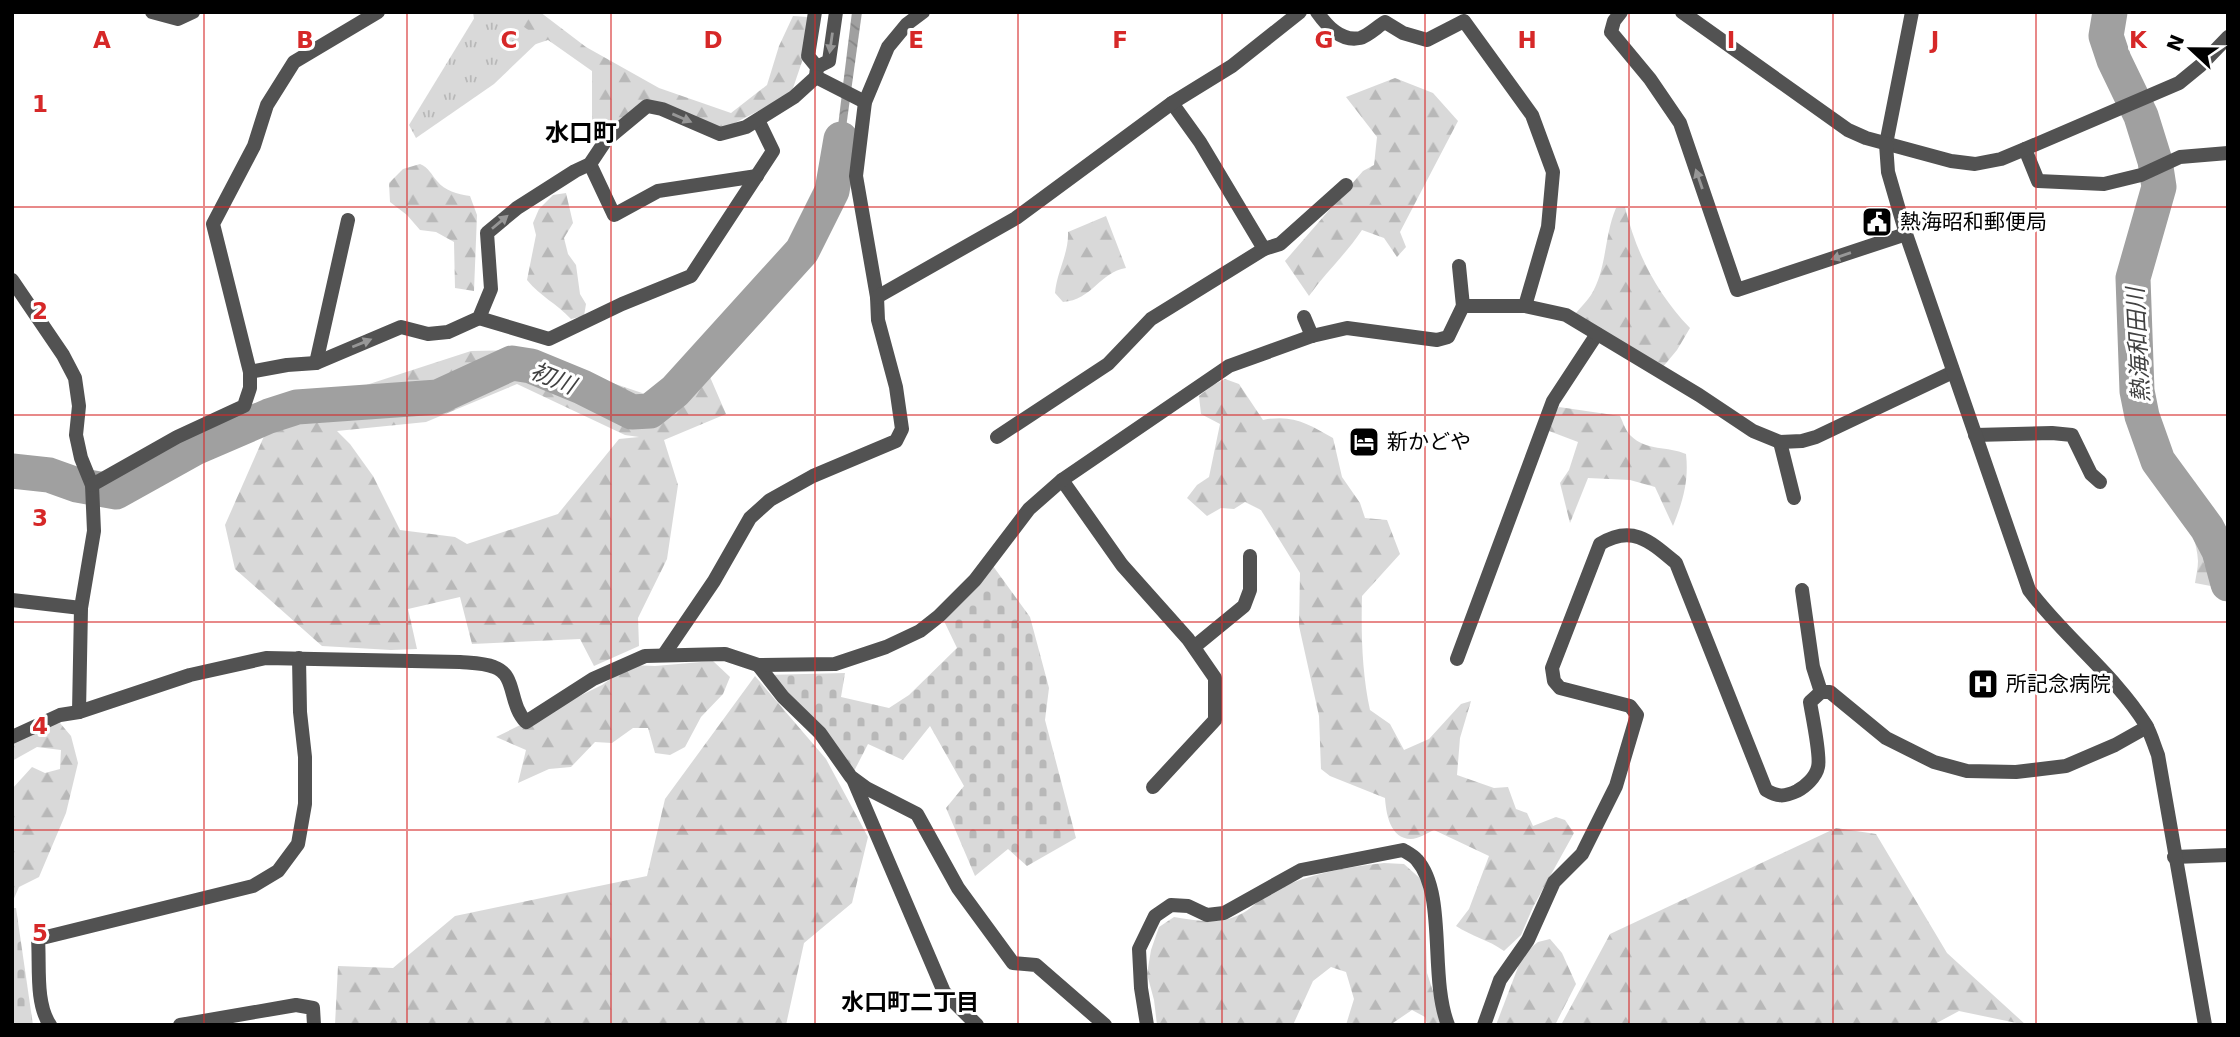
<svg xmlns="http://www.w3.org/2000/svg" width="2240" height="1037" viewBox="0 0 2240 1037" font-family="'DejaVu Sans','Noto Sans JP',sans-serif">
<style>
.forest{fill:url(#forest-firs);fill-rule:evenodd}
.cemetery{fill:url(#cemetery-stones)}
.park{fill:url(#park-tufts)}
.water{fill:url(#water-waves)}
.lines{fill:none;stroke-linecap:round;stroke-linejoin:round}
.river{stroke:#a0a0a0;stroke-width:35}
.minor{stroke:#525252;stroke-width:14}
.tertiary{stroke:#525252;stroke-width:14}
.oneway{fill:#979797}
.grid{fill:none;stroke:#d62828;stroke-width:2;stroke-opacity:0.55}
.labels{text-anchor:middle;stroke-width:6;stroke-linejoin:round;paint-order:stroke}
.poi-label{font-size:21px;fill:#000;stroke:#fff;text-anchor:start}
.water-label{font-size:23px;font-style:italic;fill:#414141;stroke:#fff}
.neighbourhood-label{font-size:23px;font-weight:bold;fill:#000;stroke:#fff}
.quarter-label{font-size:24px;font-weight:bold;fill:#000;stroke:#fff}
.grid-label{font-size:23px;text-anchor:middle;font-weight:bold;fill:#d62828;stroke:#fff;stroke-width:6;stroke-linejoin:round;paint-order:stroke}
</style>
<defs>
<pattern id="forest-firs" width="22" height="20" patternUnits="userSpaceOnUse" patternTransform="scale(1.75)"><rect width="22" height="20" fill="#d9d9d9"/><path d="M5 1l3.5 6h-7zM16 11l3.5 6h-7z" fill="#b8b8b8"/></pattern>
<pattern id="cemetery-stones" width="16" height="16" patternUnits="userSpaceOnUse" patternTransform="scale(1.75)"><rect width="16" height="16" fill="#d9d9d9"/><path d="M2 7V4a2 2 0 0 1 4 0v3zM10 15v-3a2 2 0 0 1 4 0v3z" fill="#b8b8b8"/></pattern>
<pattern id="park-tufts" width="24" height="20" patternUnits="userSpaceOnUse" patternTransform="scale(1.75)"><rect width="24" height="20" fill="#d9d9d9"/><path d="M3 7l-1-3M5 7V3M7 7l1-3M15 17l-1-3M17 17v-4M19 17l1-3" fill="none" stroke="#b8b8b8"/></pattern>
<pattern id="water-waves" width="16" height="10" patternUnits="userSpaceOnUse" patternTransform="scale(1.75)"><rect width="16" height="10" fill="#a0a0a0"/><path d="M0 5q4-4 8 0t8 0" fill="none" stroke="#888"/></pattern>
</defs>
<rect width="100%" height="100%" fill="#fff"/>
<g class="forest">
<path d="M473,12H540L586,47L659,88L731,113L767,85L779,46L793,16L807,17L808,44L791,94L719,131L649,107L612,126H592V71L548,40L530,46L474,19Z"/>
<path d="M1395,78L1433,93L1458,121L1400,232L1406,247L1397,257L1384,238L1362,230C1346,254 1326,272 1309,296L1285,261L1363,171L1374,165L1377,137L1346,97Z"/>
<path d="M420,164C429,168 431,174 437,181C445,191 457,194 470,196L477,215L474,291L455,288L454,242L436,232L420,230L407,215L390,202L389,183L403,169Z"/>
<path d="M822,177L837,193L811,257L766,317L710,377L726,414L664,440L678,485L667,559L638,618L639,646L594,666L580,639L472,644L460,597L408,609L417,649L391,650L322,646L235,569L225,525L269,425L285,404L320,400L471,351L526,350L568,368L648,395L687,360L740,299L764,279L790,247ZM517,384L625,435L639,437L619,439L558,514L467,544L455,537L400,530L373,476L350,444L337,431L426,422Z"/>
<path d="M566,193L573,223L564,238L568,254L576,265L580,294L586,304L584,316L571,319C556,303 541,297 527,280L536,235L533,223L539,209L553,195Z"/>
<path d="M1625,207C1636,253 1657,294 1690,328L1677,350L1662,368L1628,349L1576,313C1581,307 1587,301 1591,295C1607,269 1604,236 1616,208Z"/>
<path d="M1106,216L1126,268C1100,272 1092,300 1063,302L1055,293C1057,271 1069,253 1068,232Z"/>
<path d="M1225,379L1239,384L1263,420C1293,414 1308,424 1333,438L1342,477L1360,503L1365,518L1387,520L1400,554L1362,596C1361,634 1362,673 1370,710L1390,724L1404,750L1429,739L1461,704L1471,701L1460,738L1457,775L1494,788L1508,787L1516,809L1527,813L1533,826L1556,817L1565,820L1574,833L1533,907L1521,935L1504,951C1489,940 1471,936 1456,926L1469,909L1489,856L1434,830C1427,833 1418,839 1411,839C1390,839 1386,813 1385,798L1330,776L1321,769L1319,716L1299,626L1300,573L1261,510L1245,502L1234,509L1221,508L1207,516L1187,498L1197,485L1209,477L1220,424L1201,414L1199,396L1213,385Z"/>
<path d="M1559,407L1620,416C1623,422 1626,432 1631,436C1646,451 1668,446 1686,454C1689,481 1683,501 1673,526L1655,487L1630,480L1588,478L1570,523L1560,483L1569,470L1578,442L1549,431L1551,418Z"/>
<path d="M2182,480L2195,482L2228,553V607L2227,596L2216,587L2195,583C2196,576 2198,568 2198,561C2197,533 2177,507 2182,480Z"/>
<path d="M713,661L730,677L723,694L701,717L685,747L670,755L655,753L648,728H633L612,743L595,742L571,767L549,769L518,783L526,750L496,737L602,685L630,665L655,666Z"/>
<path d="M755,676L826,759L868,837L852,903L804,943L786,1025H335L338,966L393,968L455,916L647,876L665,799Z"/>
<path d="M60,723L71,736L78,763L66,813L39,877L19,887L12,903V789L32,767L45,773L60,769L61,750L37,747L12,761V742L41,727Z"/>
<path d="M1836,828L1876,834L1947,953L2026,1025L1959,1011L1933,1025H1561L1610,934Z"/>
<path d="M1384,863L1404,864L1424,882L1427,973L1444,1025H1427L1425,1017L1412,1010L1390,1025H1346L1354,999L1346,972L1331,967L1313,981L1293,1025H1157L1154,1000L1147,974L1151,950L1159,927L1174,917C1198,921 1221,925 1243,913C1254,907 1262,895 1274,890C1311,874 1344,867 1384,863Z"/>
<path d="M1550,939L1562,953L1576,984L1555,1025H1496L1523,954L1538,942Z"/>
</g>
<g class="cemetery">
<path d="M993,566L1030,617L1049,688L1045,720L1076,838L1027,866L1008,849L975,876L946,808L964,786L930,726L903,760L868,744L851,777L765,675L845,673L841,697L889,708L909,695L957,648L944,621Z"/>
<path d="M12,908H16L33,1025H12Z"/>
</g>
<path class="park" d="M478,12H503L541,39L494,84L416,138L409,125Z"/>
<path class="water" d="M852,12H862L837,193L831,183Z"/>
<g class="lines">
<g class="river">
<path d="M2110,12L2106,36L2114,60L2141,116L2155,161L2159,187L2133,278L2137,391L2142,416L2158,461L2207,528L2219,551L2228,584"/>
<path d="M12,471L49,475L77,485L116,492L195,448L269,416L297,407L438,397L512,363L531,366L582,387L632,412L650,411L675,391L802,251L832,191L841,139"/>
</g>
<g class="minor">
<path d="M152,12L178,19L193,12"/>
<path d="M815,12L808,56L817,67L816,77L865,102"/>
<path d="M1317,12C1327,26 1341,42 1360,38C1368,36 1378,26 1385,22L1403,33L1427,40L1464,21L1532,115L1553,172L1548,227L1525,306"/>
<path d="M1621,12L1614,21L1611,32L1650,79L1680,123L1737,290L1906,234"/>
<path d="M817,67L829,61L836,12"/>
<path d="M1172,103L1200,142L1264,249"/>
<path d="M1886,144L1912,12"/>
<path d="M2025,149L2038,181L2104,184L2141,175L2180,157L2228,153"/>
<path d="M590,164L614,215L658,191L757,176"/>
<path d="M1459,266L1463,306"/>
<path d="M12,280L63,355L75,378L79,406L76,435L81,458L92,485L94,531L81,608L79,712"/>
<path d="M1304,317L1312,336"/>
<path d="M479,318L549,339L622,304L691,276L773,151L758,120"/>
<path d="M316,363L348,220"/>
<path d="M250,372L287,365L316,363L401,327L428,334L448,332L479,318L491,289L487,233L517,208L575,171L590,164L606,140L647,106L662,109L720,134L746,127L794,97L816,77"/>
<path d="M1975,435L2052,433L2072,435L2091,474L2100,482"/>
<path d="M997,437L1108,364L1151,319L1264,249L1280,244L1346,185"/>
<path d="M1780,442L1794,498"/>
<path d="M1062,480L1122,565L1188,639L1215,678V720L1153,787"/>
<path d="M92,485L177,437L244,406L250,388V372L213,224L254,146L267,105L294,62L378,12"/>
<path d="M1802,590L1813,667L1821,692"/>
<path d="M12,600L81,608"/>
<path d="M1194,647L1244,606L1250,590V556"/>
<path d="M665,653L714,581L750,518L770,500L813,476L896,441L902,429L896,387L878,320L877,297L856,176L865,102L888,47L907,24L923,12"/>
<path d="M1457,659L1553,401L1597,334"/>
<path d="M758,665L783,697L820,733L851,777L866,788L917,814L958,888L1013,963L1036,965L1105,1025"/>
<path d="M12,737L60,715L79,712L190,675L266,658L460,662C471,663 484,663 494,667C517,675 508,703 526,722L593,679L645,656L725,654L758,665L835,664L886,647L920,631L939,616L975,580L1029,509L1062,480L1229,366L1312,336L1347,328L1437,340L1448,337L1463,306H1525L1566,315L1699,395L1753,431L1780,442L1802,441L1816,437L1953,372"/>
<path d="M853,779L944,992L977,1025"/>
<path d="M2174,857L2228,855"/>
<path d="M50,1025C35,1003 40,965 38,939L253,886L278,871L298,844L305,804V757L300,712L299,658"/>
<path d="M180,1025L296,1005L313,1008L314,1025"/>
<path d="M1147,1025L1141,988L1139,949L1155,916L1171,905L1188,906L1207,915L1224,913L1301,870L1403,850C1408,853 1414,856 1417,860C1447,894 1429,977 1448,1025"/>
<path d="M1484,1025L1500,980L1528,940L1554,882L1582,854L1616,786L1637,715L1630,706L1560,688L1554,681L1552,668L1600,544C1632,524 1650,541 1676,563L1766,790C1778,797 1784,797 1797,791C1805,787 1816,777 1818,767C1821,756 1812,715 1810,702L1821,692H1830L1886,738L1934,762L1967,771L2016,772L2066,766L2115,745L2147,727"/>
</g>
<g class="tertiary">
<path d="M1682,12L1848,130L1866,138L1951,161L1975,164L2001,159L2025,149L2179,83L2201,65L2228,37"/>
<path d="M1886,144L1888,172L1906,234L2029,590C2065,638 2114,674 2146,725C2151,734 2154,745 2158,755L2205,1025"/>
<path d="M877,297L1016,218L1172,103L1232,66L1300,12"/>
</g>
</g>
<defs><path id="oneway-solid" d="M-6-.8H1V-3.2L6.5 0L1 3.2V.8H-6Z" transform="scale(1.75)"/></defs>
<g class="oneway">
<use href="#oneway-solid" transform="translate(831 43) rotate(98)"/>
<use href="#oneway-solid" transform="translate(682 118) rotate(23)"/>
<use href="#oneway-solid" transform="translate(1699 179) rotate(-109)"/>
<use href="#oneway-solid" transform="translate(500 222) rotate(-40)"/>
<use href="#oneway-solid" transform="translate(1841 256) rotate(161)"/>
<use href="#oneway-solid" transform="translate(362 343) rotate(-22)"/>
</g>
<path class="grid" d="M204,12V1025M407,12V1025M611,12V1025M815,12V1025M1018,12V1025M1222,12V1025M1425,12V1025M1629,12V1025M1833,12V1025M2036,12V1025M12,207H2228M12,415H2228M12,622H2228M12,830H2228"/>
<defs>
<g id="civic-square" transform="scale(1.575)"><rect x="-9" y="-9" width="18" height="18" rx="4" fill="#000" stroke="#fff"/><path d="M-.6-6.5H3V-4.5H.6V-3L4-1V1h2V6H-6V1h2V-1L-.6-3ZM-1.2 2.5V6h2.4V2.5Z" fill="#fff"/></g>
<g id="hotel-square" transform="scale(1.575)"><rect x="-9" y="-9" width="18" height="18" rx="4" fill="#000" stroke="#fff"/><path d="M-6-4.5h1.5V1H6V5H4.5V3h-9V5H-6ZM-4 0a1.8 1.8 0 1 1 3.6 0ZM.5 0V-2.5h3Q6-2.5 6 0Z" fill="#fff"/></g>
<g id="hospital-square" transform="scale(1.575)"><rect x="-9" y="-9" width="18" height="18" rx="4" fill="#000" stroke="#fff"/><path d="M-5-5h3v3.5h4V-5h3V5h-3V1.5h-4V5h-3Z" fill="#fff"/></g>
</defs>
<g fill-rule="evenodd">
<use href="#civic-square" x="1877" y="222"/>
<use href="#hotel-square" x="1364" y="442"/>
<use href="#hospital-square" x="1983" y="684"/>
</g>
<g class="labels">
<g class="poi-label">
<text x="1900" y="229">熱海昭和郵便局</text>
<text x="1387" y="449">新かどや</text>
<text x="2006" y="691">所記念病院</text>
</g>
<g class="water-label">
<text transform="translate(2138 345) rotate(-93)" y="8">熱海和田川</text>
<text transform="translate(553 378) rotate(22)" y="8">初川</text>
</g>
<g class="neighbourhood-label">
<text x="910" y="1010">水口町二丁目</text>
</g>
<g class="quarter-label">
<text x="581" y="141">水口町</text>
</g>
</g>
<g class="grid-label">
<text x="102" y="48">A</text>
<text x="305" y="48">B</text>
<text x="509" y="48">C</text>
<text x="713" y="48">D</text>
<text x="916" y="48">E</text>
<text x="1120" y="48">F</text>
<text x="1324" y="48">G</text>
<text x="1527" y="48">H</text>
<text x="1731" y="48">I</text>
<text x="1935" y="48">J</text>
<text x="2138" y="48">K</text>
<text x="40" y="112">1</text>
<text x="40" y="319">2</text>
<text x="40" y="526">3</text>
<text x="40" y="734">4</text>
<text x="40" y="941">5</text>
</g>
<rect width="2240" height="1037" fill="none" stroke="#000000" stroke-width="28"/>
<g transform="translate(2191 49) rotate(292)" stroke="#ffffff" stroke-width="5" paint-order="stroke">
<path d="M0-5L12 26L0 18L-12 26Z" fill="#000000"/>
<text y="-10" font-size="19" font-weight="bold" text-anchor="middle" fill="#000000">N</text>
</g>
</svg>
